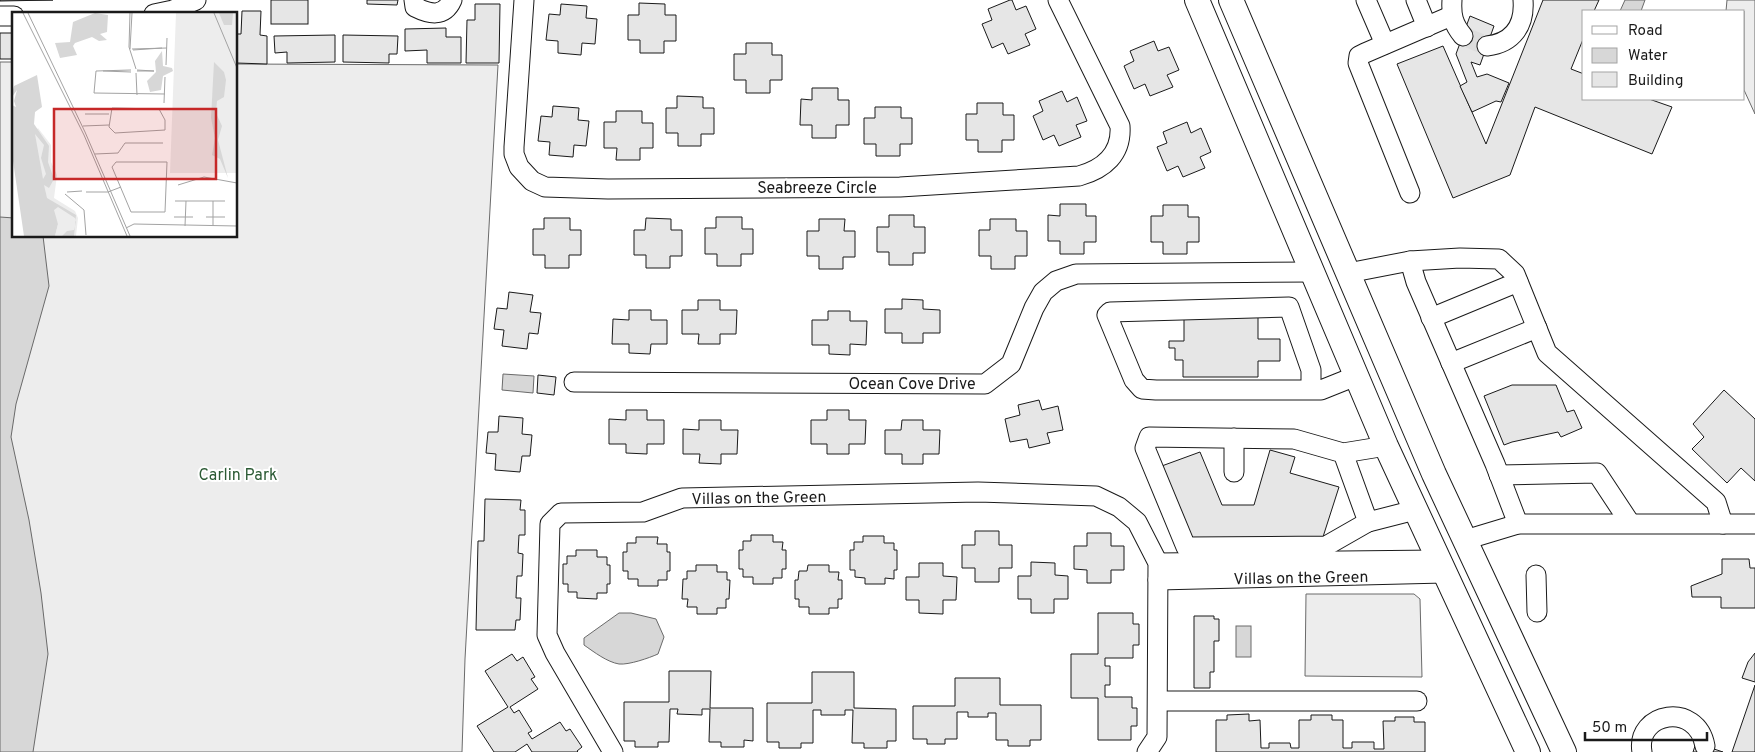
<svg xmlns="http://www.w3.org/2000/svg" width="1755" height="752" viewBox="0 0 1755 752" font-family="Overpass,sans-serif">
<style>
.built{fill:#ededed;stroke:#6a6a6a}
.water{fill:#d7d7d7;stroke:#6a6a6a}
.building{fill:#e6e6e6;stroke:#1a1a1a}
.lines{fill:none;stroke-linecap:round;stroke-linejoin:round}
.minor-tunnel{stroke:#ddd;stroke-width:19;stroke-dasharray:19 9;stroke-linecap:butt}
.minor-casing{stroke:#1a1a1a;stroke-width:21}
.major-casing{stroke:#1a1a1a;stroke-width:26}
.minor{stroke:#fff;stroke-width:19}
.major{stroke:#fff;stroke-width:24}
.labels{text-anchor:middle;stroke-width:4;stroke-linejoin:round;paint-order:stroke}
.street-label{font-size:16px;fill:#1a1a1a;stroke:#fff}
.park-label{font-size:16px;fill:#2b5a34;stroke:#fff}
.inset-road{fill:none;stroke:#a3a3a3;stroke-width:1}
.view{fill:#c62828;fill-opacity:0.15;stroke:#c62828;stroke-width:2.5}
.inset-edge{fill:none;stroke:#1a1a1a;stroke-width:2.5}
</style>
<rect width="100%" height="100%" fill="#fff"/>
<g class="built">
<path d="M1727,0H1755V114L1744,90V11H1726Z"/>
<path d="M0,62H14V236H236V64L498,65L465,659L462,752H0Z"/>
<path d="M1306,594H1414L1420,599L1422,677L1305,676Z"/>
</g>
<g class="water">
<path d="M1625,0H1645L1641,11H1620Z"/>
<path d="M0,217L14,218V236H43L49,286L16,404L11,437L29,520L41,593L48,654L33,752H0Z"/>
<path d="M503,374L534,376L533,393L502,390Z"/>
<path d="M619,613H631L656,619L664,637L658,654C649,658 629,665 619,664C607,662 594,652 584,645V638Z"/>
<rect x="1236" y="626" width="15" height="31"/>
</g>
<g class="building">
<path d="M0,0H53L0,1Z"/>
<rect x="271" y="0" width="37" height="24"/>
<path d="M367,0H398L397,5L367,4Z"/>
<path d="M1010,0H1012L1016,10L1026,6L1036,29L1025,34L1030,45L1008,54L1003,43L992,48L982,24L992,20L988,9Z"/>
<path d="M1543,0H1599L1594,11H1584V37L1571,69L1584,74V99H1649L1672,107L1652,154L1535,107L1510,175L1453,198L1397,64L1443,46L1486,144Z"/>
<path d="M639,3L665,4V15H676V41H664V53H640V40H628V15H639Z"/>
<path d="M475,4H500L499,63H466L467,20H475Z"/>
<path d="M561,4L587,6L586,18L597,19L595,44L582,43L581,55L558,53V41L546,40L549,14L560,15Z"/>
<path d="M242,11H261L260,35L267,36V64L236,63V34H241Z"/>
<path d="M1470,16L1494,26L1480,65L1471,62L1477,77L1487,74L1509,83L1501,102L1496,101L1472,112L1460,86L1467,82L1456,54Z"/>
<path d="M446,28V37H461V63H427V50L405,51V29Z"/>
<rect x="0" y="33" width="14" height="26"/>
<path d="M335,35V62L287,63V52L275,53L274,36Z"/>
<path d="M343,35L398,36L397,54H389V63L343,62Z"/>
<path d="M1154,41L1158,51L1169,47L1179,70L1167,75L1173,87L1150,96L1145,84L1134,89L1124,66L1134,61L1130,51Z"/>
<path d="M746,43H772V55H782V80H770V93H746V80H734V54H746Z"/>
<path d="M812,88H838V100H849V125H836V138H812V125H800L801,99L812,100Z"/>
<path d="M1062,91L1067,102L1077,97L1087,121L1076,125L1081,137L1059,146L1054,135L1043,140L1033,116L1043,111L1039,101Z"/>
<path d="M677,96L703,97V108H714V134H701V146H678V133H666V108H677Z"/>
<path d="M977,103H1003V115H1014V140H1002V152H978V140H966V114H977Z"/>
<path d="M553,106L579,108L578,120L589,121L586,146L574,145L573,157L549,155L550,142L538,141L541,116L552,117Z"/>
<path d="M875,107H901V118H912V144H900V156H876V144H864V118H875Z"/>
<path d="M616,111H642V123H653V148H640V160H616L617,148H604V122H616Z"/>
<path d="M1187,122L1191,133L1201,128L1211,152L1200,157L1205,168L1183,177L1178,166L1167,171L1157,147L1167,143L1163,132Z"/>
<path d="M1060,204H1086V216H1096V242H1084V254H1060V241H1048V215L1060,216Z"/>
<path d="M1163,205H1188V217H1199V242H1187V254H1163V242H1151V216H1163Z"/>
<path d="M889,215H914V227H925V253H913V265H889V252H877V227H889Z"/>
<path d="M716,217H742V229H753V254H741V266H717V254H705V228H716Z"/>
<path d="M544,218H570V230H581V255H569V268H545V255H533V229H544Z"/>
<path d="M646,218L671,219V230H682V256H670V268H646V255H634V230H645Z"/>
<path d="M819,219H845L844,231H855V257H843V269H819V256H807V231H819Z"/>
<path d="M990,219H1016V231H1027V256H1015V269H991V256H979V230H990Z"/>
<path d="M509,292L533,295L530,312L541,313L538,334L529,333L527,349L502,346L504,330L494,329L497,308L507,309Z"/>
<path d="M902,299L923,300V309L940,310V333H923V343H902V333H885V309H902Z"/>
<path d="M698,300H720V310H737L736,334H720V344H698L699,334H682V310H698Z"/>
<path d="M629,310H651V320H667V344H651L650,354L629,353V344H612L613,319L629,320Z"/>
<path d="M828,311H850V321H867L866,345L850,344V355L829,354V345H812V320H828Z"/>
<path d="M1184,314L1258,315V339H1280V361H1258V377H1183V360H1175V348H1169V341H1184Z"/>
<path d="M538,375L556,377L554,395L537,393Z"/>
<path d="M1512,385H1556L1567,412L1574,410L1582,428L1561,437L1558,432L1512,442L1504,445L1484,396Z"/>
<path d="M1724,390L1755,419V481L1741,468L1727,483L1692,449L1704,437L1693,424Z"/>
<path d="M1039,400L1042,410L1058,406L1063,430L1047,433L1050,443L1029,448L1027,439L1010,442L1005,419L1020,415L1018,405Z"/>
<path d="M626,410H647V420H664V444H647V454L626,453V444H609V419L626,420Z"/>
<path d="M827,410H849V420H866L865,444H849V454H827V444H811V420H827Z"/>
<path d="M499,416L523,418L522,434L532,435L530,456H522L520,472L495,470L496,454L486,453L488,432H498Z"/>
<path d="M699,420H721V430H738L737,454H721V464L699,463L700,454H683V429L699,430Z"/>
<path d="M902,420H923V430H940L939,454H923V464H902V454H885V430H901Z"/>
<path d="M1270,450L1295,457L1290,473L1339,487L1322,540H1189L1159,467L1200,452L1222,505H1254Z"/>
<path d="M485,499L521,500L520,510H525V535H519L518,553L523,554L522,576H517L516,598H521L520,620H516L515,630H476L478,541H484Z"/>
<path d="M975,531H999V545H1012V568H999V582H975V568H962V545H975Z"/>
<path d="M1087,533H1111V546H1124V570H1111V583H1087V570L1074,569V546H1087Z"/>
<path d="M751,535H773V542H783L782,550H786V569H782V578H773V584H753V577H743V569H739V550H743V541H751Z"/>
<path d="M863,536H884V543H894V550H897V570H894V579L885,578V584H865V578L855,577V570H850V550H854V542H863Z"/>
<path d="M636,537H658L657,544H667V552H670V571H667V580H658V586H638V579H628V571H623V552H627V543H636Z"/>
<path d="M576,550H597V557H607V565H610V584H607V593H597V599L577,598V592H568V584H563V564H567V556H576Z"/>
<path d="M1722,559H1749L1750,568H1755V608H1721V597H1692L1691,586L1722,574Z"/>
<path d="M1031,562L1055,563V575L1068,576V599H1054V613H1031V599H1018V576H1031Z"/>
<path d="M919,563H943V576L957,577L956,600H943V614L919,613V600H906V577H919Z"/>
<path d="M696,565H717V572H727V580H730L729,599H726V608H717V614H697V607H687L688,599H682L683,579H687V571H696Z"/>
<path d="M808,565H829V572H839L838,580H842V599H838V608H829V614H809V607H799V599H795V580H798L799,571H807Z"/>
<path d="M1098,613H1133V624H1139V645H1133V658H1105V666H1110V685H1105V697H1132V708H1137V726H1131V740H1098V698H1071V654H1098Z"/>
<path d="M1194,616H1214V619H1219V641H1214V672H1210V688H1194Z"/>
<path d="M1755,653V682L1742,678L1748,662Z"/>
<path d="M512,654L517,661L523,657L535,677L531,679L538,689L510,707L514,713L519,710L532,731L528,733L532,739L560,722L566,731L570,729L582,747L577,751L578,752H532L527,744L515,752H494L477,726L508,707L485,671Z"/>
<path d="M669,671H711L710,708H753V741L744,740V747H721V742H709L710,709H702V715L677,714L678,709H670L669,742H658V747H635V741H624V702H669Z"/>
<path d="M812,672H854V708L896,709V741H887V748H864V743H852L853,710H845V715H821V710H813V743H801V748H779V742H767V703H812Z"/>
<path d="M955,678H1000V705H1041V740H1030V746H1008V740H996V713H988V717H968V712H957V739H945V744H927V739H913V706H955Z"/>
<path d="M1755,685V752H1732Z"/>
<path d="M1249,714V721L1260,720L1261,748H1269V743H1290L1291,748H1299V720H1311V715H1332V720H1343V748H1352V742H1374V749H1384L1383,721H1395V717H1414V722H1425V752H1216V720H1227V715Z"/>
<path d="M1696,743L1723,752H1693Z"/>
</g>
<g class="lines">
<path class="minor-tunnel" d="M1463,36L1487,46"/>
<g class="minor-casing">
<g id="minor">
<path d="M414,0L415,7C429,14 444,18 452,0"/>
<path d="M524,0L514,147V154L519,167L532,181L545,187L608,189L900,187L1079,176C1104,169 1122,154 1120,126L1058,0"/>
<path d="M1366,0L1385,44"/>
<path d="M1416,0L1427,27"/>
<path d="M1452,0C1451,15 1453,24 1463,36"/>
<path d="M154,14L173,10L196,0"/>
<path d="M0,16H14"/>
<path d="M1487,46C1513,43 1525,25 1523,0"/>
<path d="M1410,193L1358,63L1359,56L1365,53L1451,16"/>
<path d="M1410,261L1416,282L1495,464L1518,524"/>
<path d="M1348,273L1410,261L1460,258L1499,259L1515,274L1547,353L1716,502L1723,524"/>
<path d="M1431,318L1518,282"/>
<path d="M1451,363L1537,328"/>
<path d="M574,382L985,384L1011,364L1034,308L1043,292L1056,281L1076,274L1312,272"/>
<path d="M1311,390V370L1289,307L1110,312L1107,315L1134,380L1142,389L1156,390H1321L1356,376"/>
<path d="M1343,453L1368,522L1326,546L1186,547L1145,448L1149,437L1294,439L1343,453L1386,446"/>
<path d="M1234,472V438"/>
<path d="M1499,475L1597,473L1630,523"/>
<path d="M1368,522L1415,510"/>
<path d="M1465,540L1518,524H1755"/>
<path d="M1158,563L1438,560"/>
<path d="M1536,575L1537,612"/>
<path d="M1158,580L1444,573"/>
<path d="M1158,701H1417"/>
<path d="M613,752L555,653L547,635L550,524L561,513L643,512L682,498L978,492L1096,496L1119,507L1137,522L1158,563L1157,737L1147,752"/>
<path d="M1642,752C1635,712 1697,701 1705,746"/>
</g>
</g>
<g class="major-casing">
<g id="major">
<path d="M1197,0L1386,446L1528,752"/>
<path d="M1231,0L1434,474L1564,752"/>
</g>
</g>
<use href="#minor" class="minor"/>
<use href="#major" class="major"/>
</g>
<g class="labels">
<g class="street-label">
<text x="817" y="193">Seabreeze Circle</text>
<text x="912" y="389">Ocean Cove Drive</text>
<text transform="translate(759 497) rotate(-1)" y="6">Villas on the Green</text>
<text transform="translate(1301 577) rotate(-1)" y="6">Villas on the Green</text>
</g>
<g class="park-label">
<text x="238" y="480">Carlin Park</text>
</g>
</g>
<g transform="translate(12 12)">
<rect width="225" height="225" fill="#fff"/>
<path d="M164,1H225V161H158ZM26,116L39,133V150L45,163L42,186L63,199L66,206L64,224H43L46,212L34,187L24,142L22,122Z" fill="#ededed"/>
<path d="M83,1L96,3L95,20L88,22L95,28L87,29L80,25L63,31L61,34L65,43L48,46L43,31L58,30L61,10ZM207,1H221L220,13H212ZM150,39L151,54L160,56L161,59L151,64L149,78L138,80L135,69L144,60L143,49ZM202,50L212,60L214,68L212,85L205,89L204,101L210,114L206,128L216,166L208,147L200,143L203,126L199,106ZM25,63L30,95L23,100L22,112L37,134L36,150L42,167L37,176L32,173L35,186L64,203L62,224H50L55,219L62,218L64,210L63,206L46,195L42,198L46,212L43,224H12L0,142V93L4,95L2,89L5,78L0,85V81L2,74ZM23,122L32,133L29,146L34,162L31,167Z" fill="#d7d7d7" fill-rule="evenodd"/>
<path class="inset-road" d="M11,1L72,123L115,224M16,1L73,120L118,224M118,1L117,35L124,57M202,1L225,56M118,37L120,1M120,37L155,36M121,38L150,36M154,53L155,26M119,58L84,59L82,81L153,82M125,58L142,59H125M91,59L119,60M124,61L125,83M152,91L153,65M100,96L147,97L153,108V118L103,121L97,115ZM73,102H97M71,114L97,113M83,142L106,141L113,131H151M104,150H155L153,200H119L100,155ZM166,173L192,165L225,171M55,180L70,179M74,180H96L109,175M53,182L72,198L74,223M163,189H213M162,205H181M194,205H213M173,214L174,189M201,214V189M114,216L122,212L225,214"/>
<path class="view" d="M42,97H204V167H42Z"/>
<rect width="225" height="225" class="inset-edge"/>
</g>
<rect x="1582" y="10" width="162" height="90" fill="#ffffff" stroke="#a3a3a3"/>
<rect x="1592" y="26" width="25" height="8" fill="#ffffff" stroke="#a3a3a3"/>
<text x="1628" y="35" font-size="15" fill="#1a1a1a">Road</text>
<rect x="1592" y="48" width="25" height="15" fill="#d7d7d7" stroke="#a3a3a3"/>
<text x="1628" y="60" font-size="15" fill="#1a1a1a">Water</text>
<rect x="1592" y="72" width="25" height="15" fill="#e6e6e6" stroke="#a3a3a3"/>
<text x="1628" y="85" font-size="15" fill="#1a1a1a">Building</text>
<path d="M1585 732v8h122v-8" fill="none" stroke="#1a1a1a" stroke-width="2.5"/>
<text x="1592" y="732" font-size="15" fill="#1a1a1a" stroke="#ffffff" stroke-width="4" paint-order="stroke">50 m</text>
</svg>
